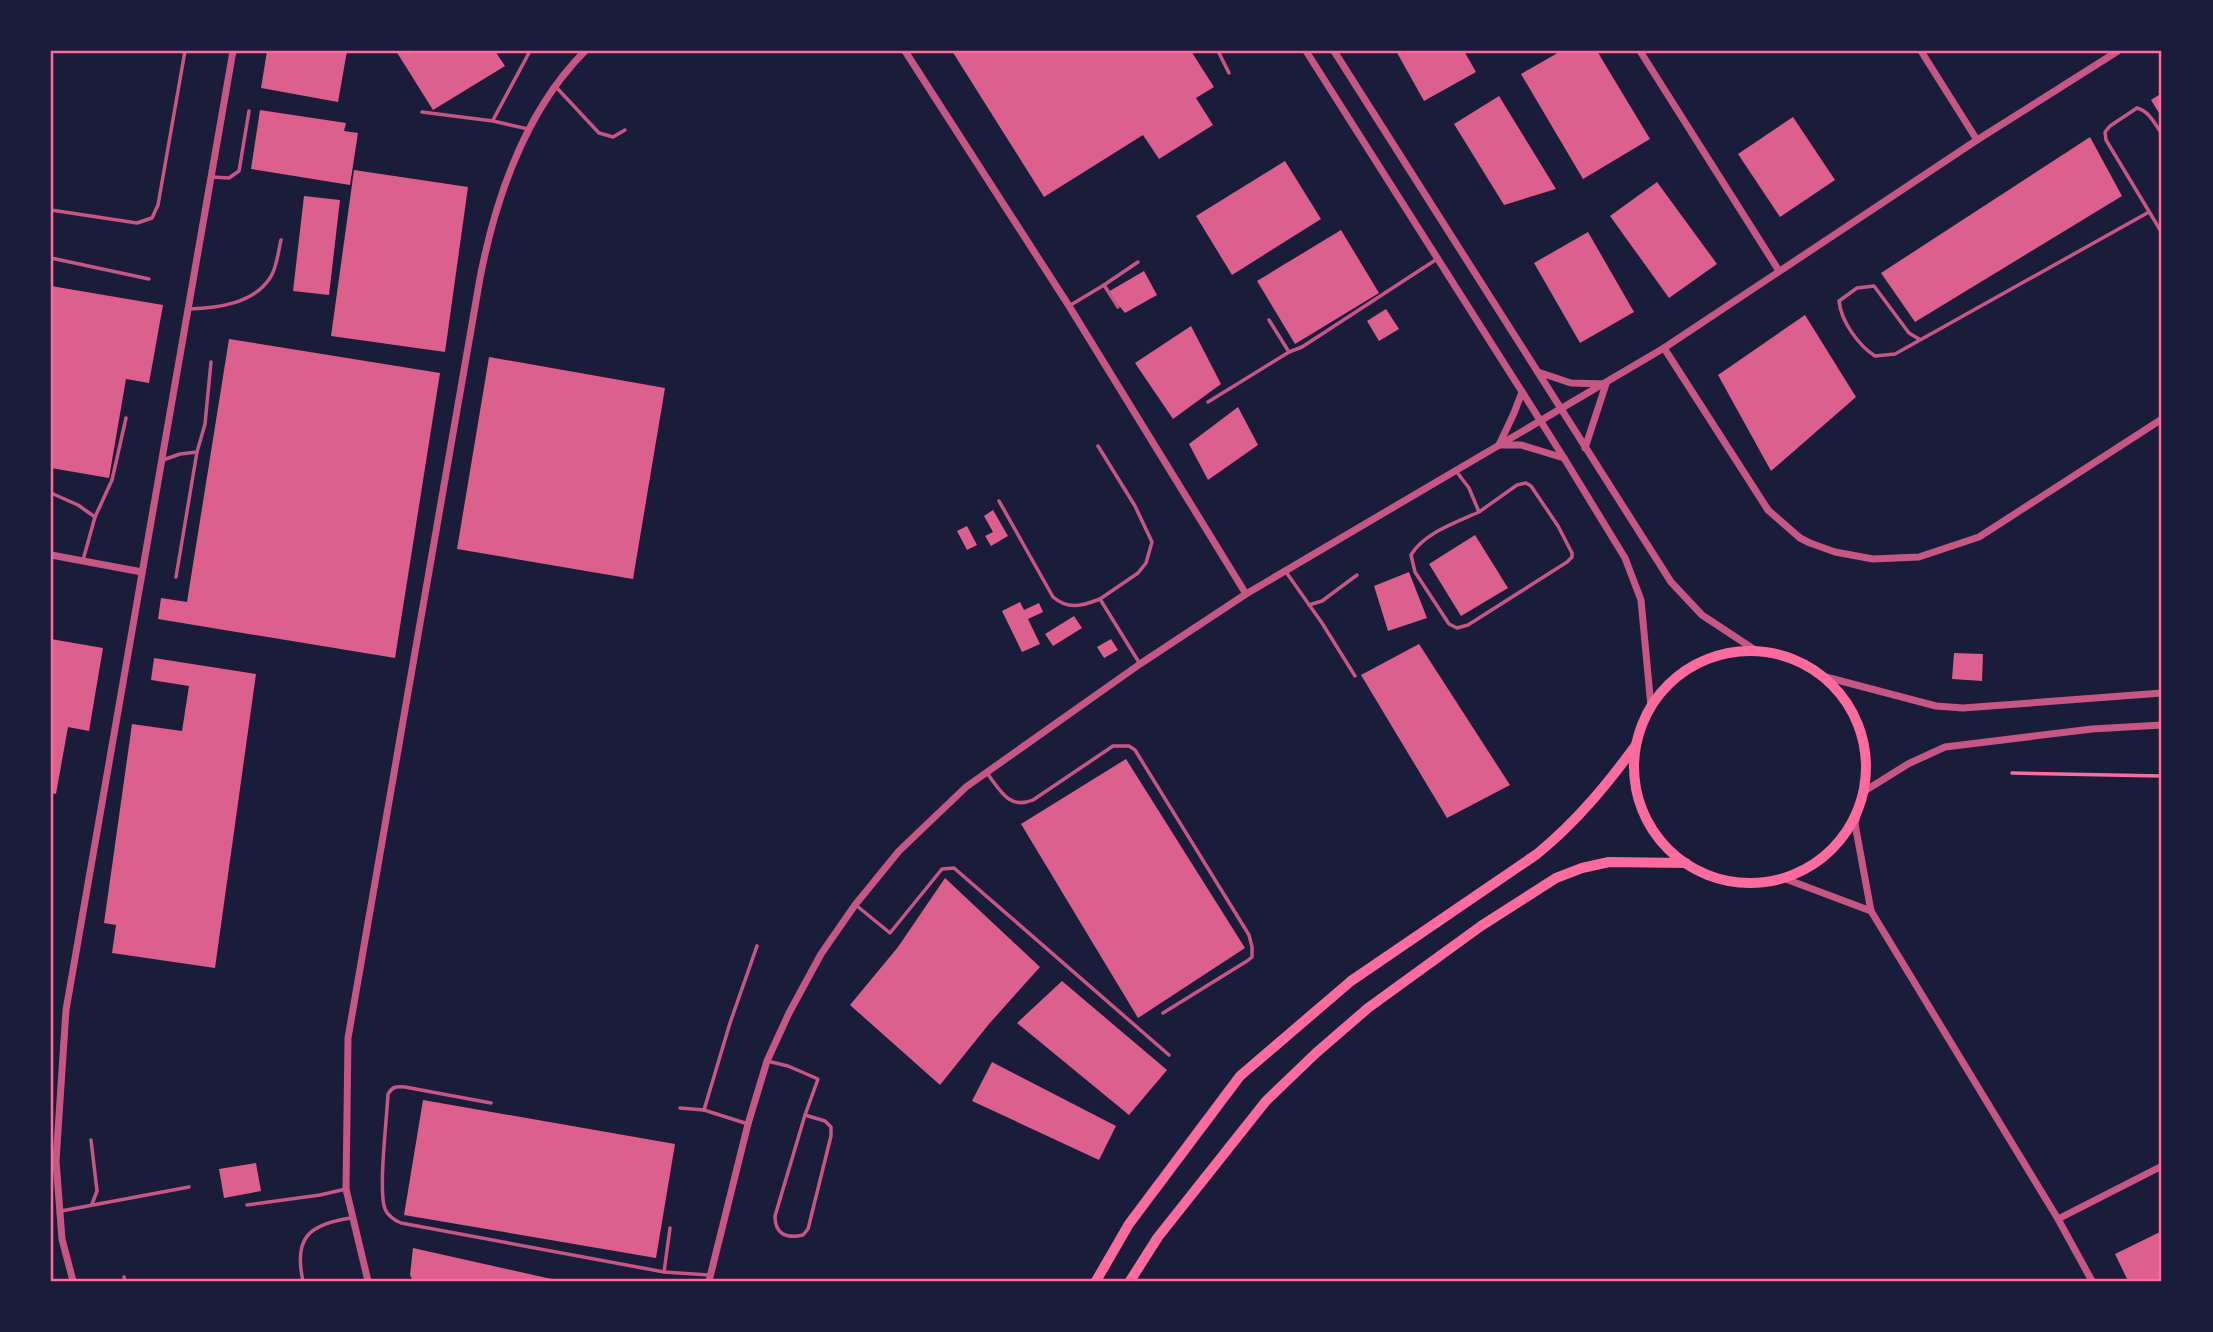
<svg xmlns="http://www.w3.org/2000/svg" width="2213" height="1332" viewBox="0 0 2213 1332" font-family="'Work Sans',sans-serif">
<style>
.building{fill:#dd5f8e}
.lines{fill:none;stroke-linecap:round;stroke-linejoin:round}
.path{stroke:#ff6b9d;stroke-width:3.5}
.service{stroke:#c65784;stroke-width:3.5}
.minor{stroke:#c65784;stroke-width:7}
.secondary{stroke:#ff6b9d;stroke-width:10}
.neatline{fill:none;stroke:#ff6b9d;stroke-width:2.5}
</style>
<rect width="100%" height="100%" fill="#1b1b3a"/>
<g class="building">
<path d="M267,51H347L338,102L261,88Z"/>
<path d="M396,51H495L505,66L433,110Z"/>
<path d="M952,51H1191L1214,87L1196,98L1213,125L1159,159L1143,135L1044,197Z"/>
<path d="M1396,51H1464L1476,72L1424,101Z"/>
<path d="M1561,51H1597L1650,139L1583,179L1521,74Z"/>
<path d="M2162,93V118L2151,100Z"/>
<path d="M1499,96L1556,189L1504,205L1454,124Z"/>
<path d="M260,110L346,123L344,131L358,133L350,185L251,169Z"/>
<path d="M1793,117L1835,180L1780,217L1738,154Z"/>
<path d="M2090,137L2122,196L1915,322L1881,273Z"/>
<path d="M1285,161L1321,219L1232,275L1196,216Z"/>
<path d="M354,170L468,187L445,352L331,336Z"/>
<path d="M1657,182L1717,264L1669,298L1610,216Z"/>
<path d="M304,196L340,200L329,295L293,291Z"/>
<path d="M1341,230L1379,293L1295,344L1257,281Z"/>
<path d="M1588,232L1634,312L1580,343L1534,263Z"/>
<path d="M1144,271L1157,295L1125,313L1108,292Z"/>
<path d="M51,286L163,305L149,383L126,379L109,478L51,468Z"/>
<path d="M1386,309L1399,329L1379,341L1367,321Z"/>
<path d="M1805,315L1856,397L1771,471L1718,375Z"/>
<path d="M1191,326L1221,384L1173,419L1135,363Z"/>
<path d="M229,339L440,373L395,658L158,619L161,598L187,602Z"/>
<path d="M489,357L665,388L633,579L457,549Z"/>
<path d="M1238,407L1258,445L1208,480L1189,444Z"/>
<path d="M993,510L1008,536L991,546L985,536L993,532L984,516Z"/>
<path d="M967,526L977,545L967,550L957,531Z"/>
<path d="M1475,535L1508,588L1461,616L1429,564Z"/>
<path d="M1409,572L1427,618L1388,631L1374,586Z"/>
<path d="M1020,602L1024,610L1039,603L1043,612L1028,619L1040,644L1022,652L1002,611Z"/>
<path d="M1074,616L1082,628L1053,646L1045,634Z"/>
<path d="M51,639L103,648L89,731L68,727L56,794L51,793Z"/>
<path d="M1111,639L1118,650L1104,658L1097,647Z"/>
<path d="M1419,644L1510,785L1447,818L1361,675Z"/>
<path d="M1954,653L1983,654L1982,681L1952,679Z"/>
<path d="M154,658L256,674L215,968L112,953L116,925L104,923L132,724L182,731L189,686L151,680Z"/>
<path d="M1126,759L1245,948L1138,1018L1021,824Z"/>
<path d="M945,878L1040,967L989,1024L940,1085L850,1005L898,947Z"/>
<path d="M1062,981L1167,1070L1129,1115L1017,1023Z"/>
<path d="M992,1062L1116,1126L1099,1160L972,1101Z"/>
<path d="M423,1100L675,1144L656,1258L404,1215Z"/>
<path d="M256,1163L261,1191L224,1198L219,1169Z"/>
<path d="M2162,1231V1281H2128L2115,1254Z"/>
<path d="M413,1248L556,1280V1281H413L410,1275Z"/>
</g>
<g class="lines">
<path class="path" d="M2012,773L2162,776"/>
<g class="service">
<path d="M1218,51L1229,73"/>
<path d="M556,87L599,133L613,137L625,130"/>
<path d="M422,112L493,121L528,129"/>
<path d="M493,120L530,51"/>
<path d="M2162,134C2155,124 2149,111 2137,108L2110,126L2105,132L2106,140L2162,233"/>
<path d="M212,177L229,178L239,171L249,111"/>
<path d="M51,210L137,223L152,218L158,205L185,51"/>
<path d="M51,258L149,279"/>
<path d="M1104,285L1138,262"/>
<path d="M1069,306L1104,285L1118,307"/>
<path d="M189,309C217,308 253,304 270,278C277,268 278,252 281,240"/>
<path d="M1269,320L1289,352L1302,347L1437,259"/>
<path d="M1919,339L1909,333L1874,286L1857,288L1839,301C1841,321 1858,345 1875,356L1895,354L2149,212"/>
<path d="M1208,402L1289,352"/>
<path d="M1098,446L1135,506L1152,542L1146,563L1138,573L1100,599"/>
<path d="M163,460L180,454L197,452L205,424L211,362"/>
<path d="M1456,471L1469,488L1479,512L1517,485L1526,483L1531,486L1558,526L1572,553V557L1567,562L1468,625L1457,628L1449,624L1415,572L1411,555C1424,533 1457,522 1479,512"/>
<path d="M51,493L78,505L95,517L83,560"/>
<path d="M999,501L1053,597C1068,610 1082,606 1100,599L1140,664"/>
<path d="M95,517L112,480L126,418"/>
<path d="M1286,572L1322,623L1355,676"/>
<path d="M176,577L197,452"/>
<path d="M1309,605L1322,601L1357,575"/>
<path d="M987,773C1000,790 1009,810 1033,800L1113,746H1129L1135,750L1249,935L1252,947V957L1247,961L1163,1013"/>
<path d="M857,906L890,933L942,869L954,868L1169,1055"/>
<path d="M767,1061L788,1066L818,1079L805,1115"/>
<path d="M491,1103L405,1087C396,1086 392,1087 388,1094C387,1118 378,1191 385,1209C388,1216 394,1220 401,1223L664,1272L709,1275"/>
<path d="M680,1108L704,1110"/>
<path d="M805,1115L825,1121L831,1127V1136L808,1229L803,1235C786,1239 775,1234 775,1216Z"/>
<path d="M748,1124L704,1110L730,1023L757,946"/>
<path d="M91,1140L97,1191L92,1204"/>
<path d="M247,1205L320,1195L346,1189"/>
<path d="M61,1211L189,1187"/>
<path d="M664,1272L670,1228"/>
<path d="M124,1277L125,1281"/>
<path d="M303,1281C293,1237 310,1224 351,1218"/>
</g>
<g class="minor">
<path d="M905,51L1069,306L1246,594"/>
<path d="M1306,51L1564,458L1625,558L1641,600L1651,707"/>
<path d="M1334,51L1671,582L1702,615L1755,650"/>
<path d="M1640,51L1779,271"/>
<path d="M1921,51L1977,140"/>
<path d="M1664,348L1768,510L1800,538L1810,543L1835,552L1873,559L1919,557L1979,537L2162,419"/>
<path d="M1538,372L1571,383L1605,384"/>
<path d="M1499,445H1521L1564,458"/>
<path d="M1499,445L1514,413L1522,392"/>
<path d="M1585,448L1606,384"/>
<path d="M51,555L142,572"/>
<path d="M1822,676L1936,706L1963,708L2162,693"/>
<path d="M1863,792L1908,764L1945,747L2092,729L2162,725"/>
<path d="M1860,804L1855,824L1871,911L2058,1219L2092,1281"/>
<path d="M1783,878L1871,911"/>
<path d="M2058,1219L2162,1166"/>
<path d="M73,1281L62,1239L56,1161L66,1010L233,51"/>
<path d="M368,1281L346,1189L348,1038L480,278C496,196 525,111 585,51"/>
<path d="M709,1281L748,1124L767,1061L789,1013L821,954L855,905L899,851L966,787L1140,664L1246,594L1664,348L1977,140L2118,51"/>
</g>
<g class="secondary">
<circle cx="1750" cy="767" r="116"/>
<path d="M1096,1281L1129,1224L1240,1076L1351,981L1537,854C1576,822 1606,786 1636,745"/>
<path d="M1130,1281L1158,1237L1266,1101L1316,1053L1368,1008L1481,926L1556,878L1582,868L1609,862L1686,863"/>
</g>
</g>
<rect width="2213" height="1332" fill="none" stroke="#1b1b3a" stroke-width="105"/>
<rect x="52" y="52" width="2108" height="1228" class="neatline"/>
</svg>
